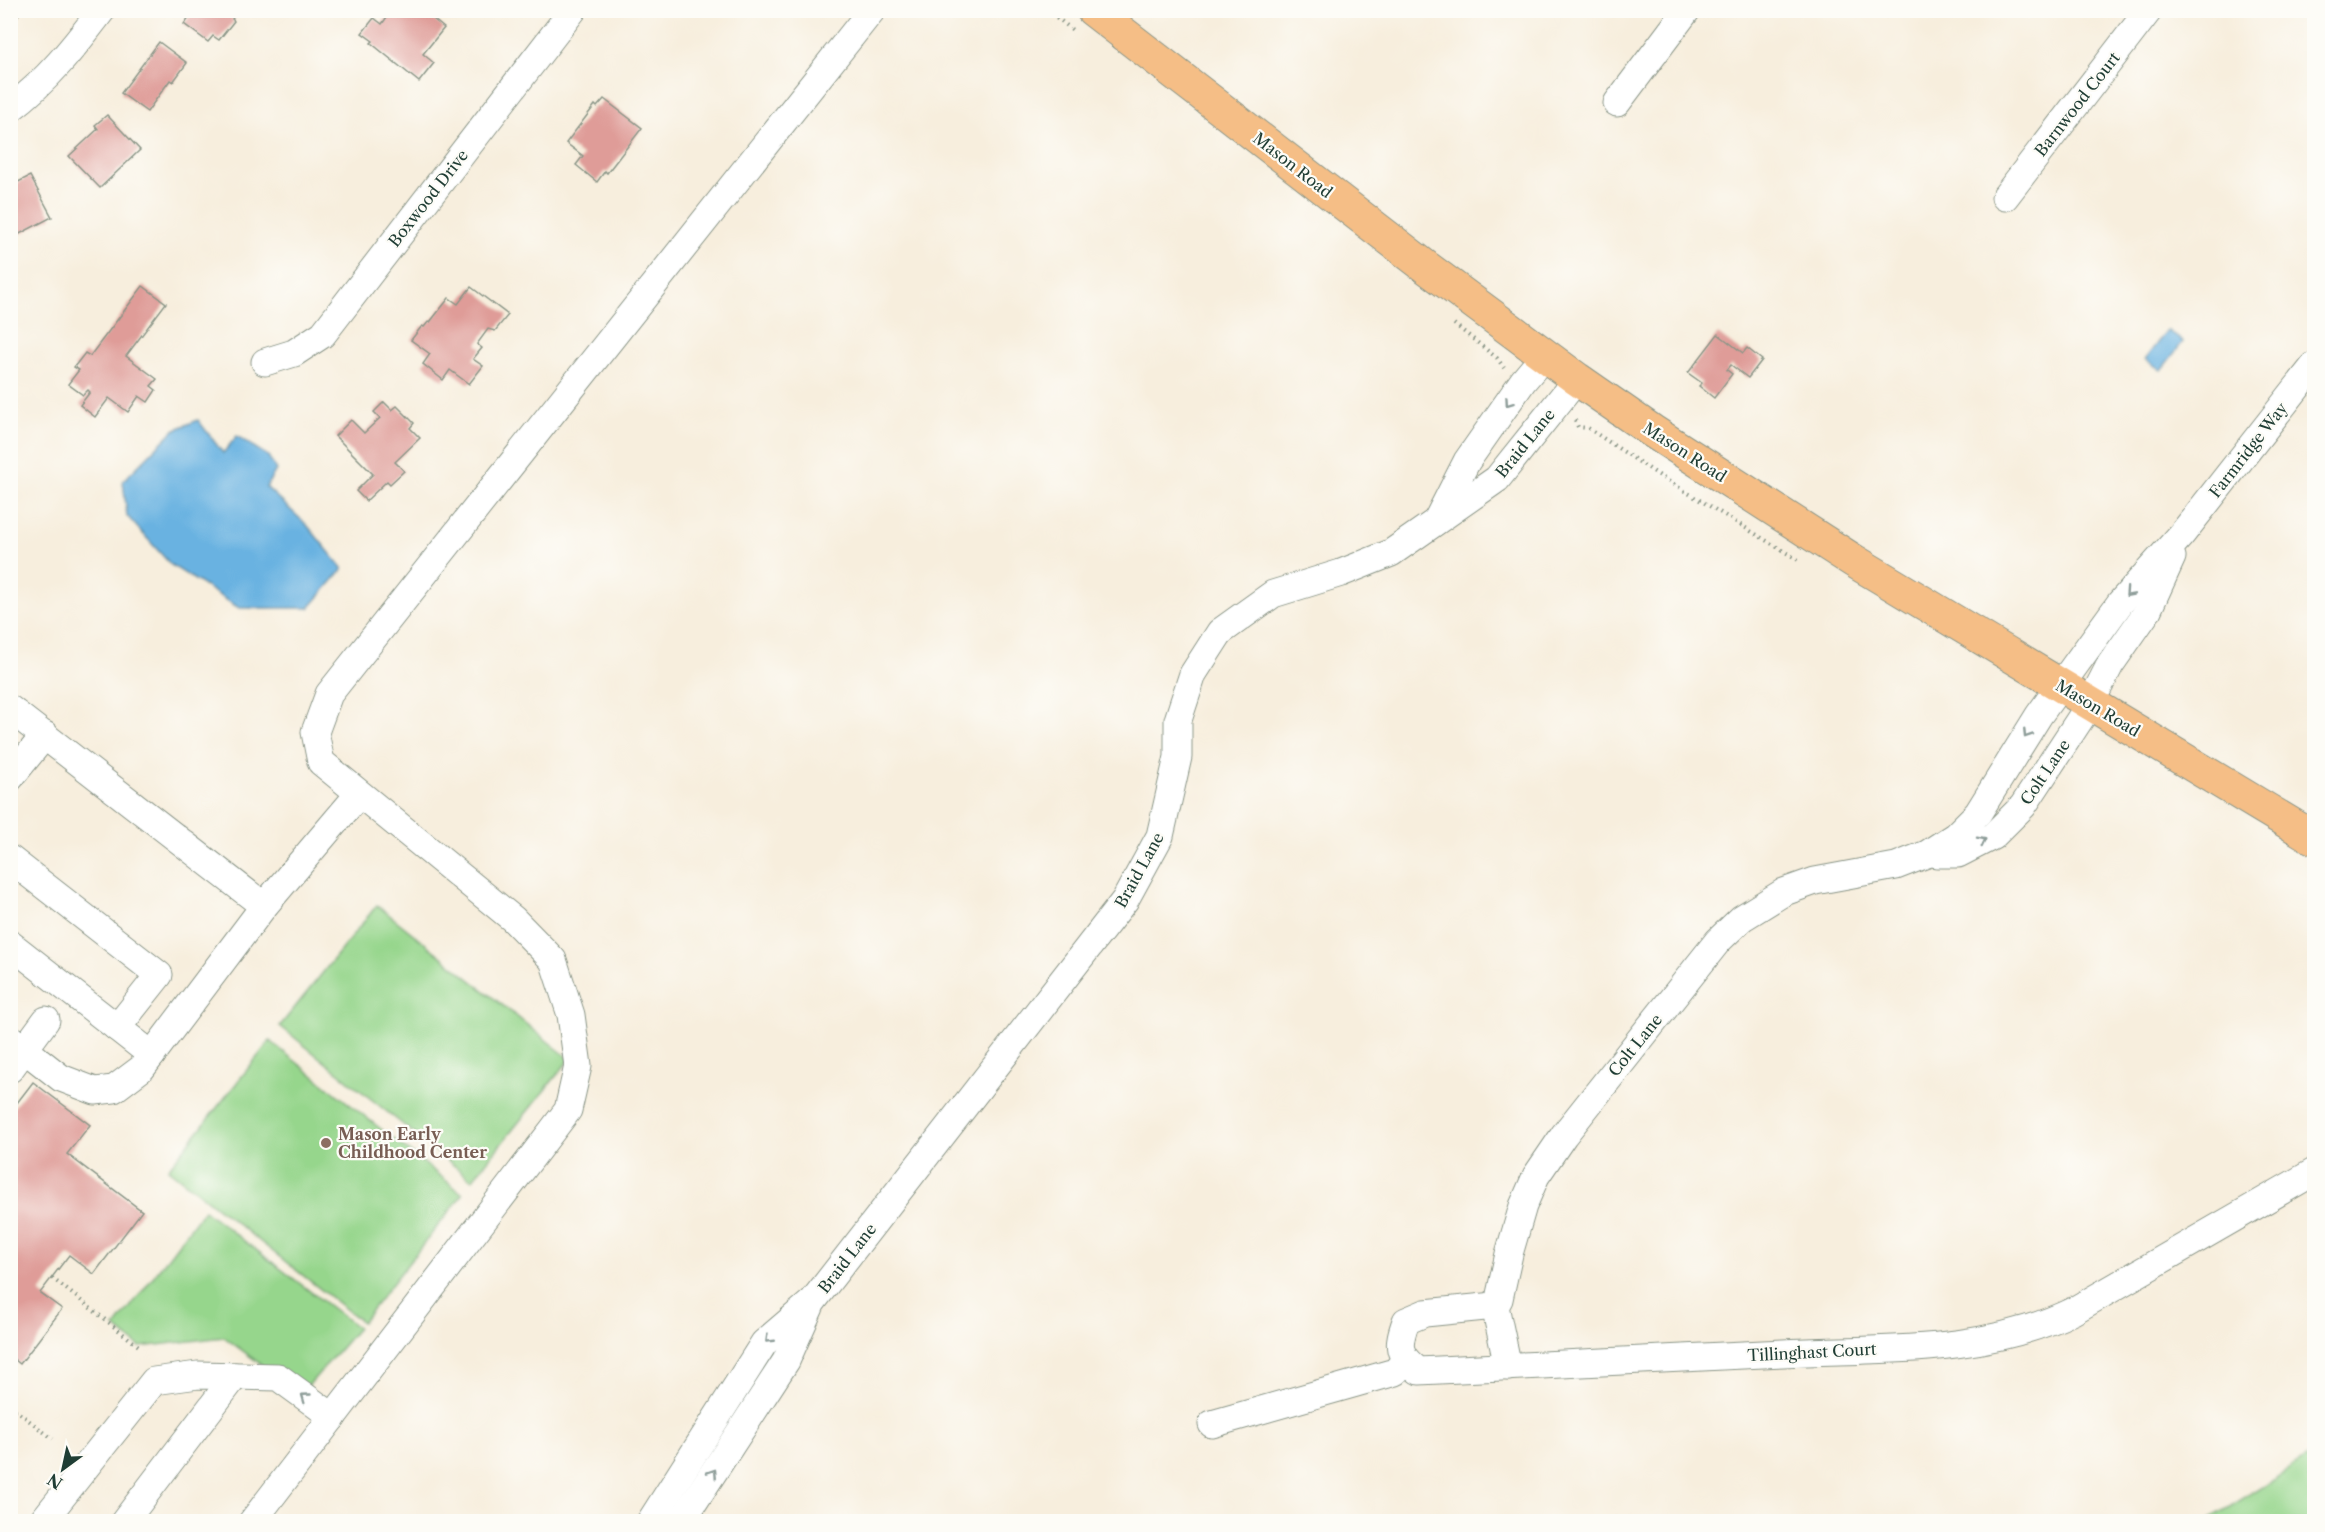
<svg xmlns="http://www.w3.org/2000/svg" width="2325" height="1532" viewBox="0 0 2325 1532" font-family="'Libre Caslon Text',serif">
<style>
.green{fill:#96d68c;stroke:#5a8a60;stroke-width:1.5}
.water{fill:#69b2e1;stroke:#44788a;stroke-width:1.5}
.building{fill:#df9c98}
.lines{fill:none;stroke-linecap:round;stroke-linejoin:round}
.minor-casing{stroke:#8b9688;stroke-width:29}
.major-casing{stroke:#8b9688;stroke-width:35}
.path{stroke:#8b9688;stroke-width:4;stroke-dasharray:1.5 4.5;stroke-linecap:butt}
.minor{stroke:#fff;stroke-width:27}
.major{stroke:#f5be86;stroke-width:33}
.oneway{stroke:#8f9e9a}
.education-dot{fill:#8d6e63;stroke:#fdfcf7;stroke-width:2}
.labels{text-anchor:middle;stroke-width:4.5;stroke-linejoin:round;paint-order:stroke}
.street-label{font-size:16px;fill:#1f3d34;stroke:#fdfcf7}
.education-label{font-size:16px;font-weight:bold;fill:#785e54;stroke:#fdfcf7;text-anchor:start}
</style>
<rect width="100%" height="100%" fill="#fdfcf7"/>
<filter id="ink" filterUnits="userSpaceOnUse"><feTurbulence type="fractalNoise" baseFrequency=".0167" numOctaves="2"/><feDisplacementMap in="SourceGraphic" scale="12" xChannelSelector="R" yChannelSelector="G"/><feConvolveMatrix kernelMatrix="1 2 1 2 8 2 1 2 1" color-interpolation-filters="sRGB"/></filter>
<filter id="wash" filterUnits="userSpaceOnUse"><feTurbulence type="fractalNoise" baseFrequency=".008" numOctaves="4" result="noise"/><feDisplacementMap in="SourceGraphic" scale="24" xChannelSelector="R" yChannelSelector="G"/><feGaussianBlur stdDeviation="1.35" result="paint"/><feColorMatrix in="noise" values="0 0 0 0 0 0 0 0 0 0 0 0 0 0 0 0 0 1.4 0 .05"/><feComposite in="paint" operator="in"/></filter>
<g filter="url(#wash)">
<rect width="100%" height="100%" fill="#f7eedd"/>
<g class="green">
<path d="M377,905L570,1059L472,1180L280,1026Z"/>
<path d="M270,1041L463,1194L362,1322L168,1169Z"/>
<path d="M204,1210L358,1328L301,1394L224,1337L140,1347L115,1327Z"/>
<path d="M2314,1454V1521H2207Z"/>
</g>
<g class="water">
<path d="M2167,330L2183,342L2161,370L2145,359Z"/>
<path d="M198,420L223,453L237,436L268,456L276,470L266,487L307,525L343,569L309,608H239L171,565L127,516L123,481L174,430Z"/>
</g>
<g id="blocks">
<g class="building">
<path d="M10,10H18L17,12L19,14L10,25Z"/>
<path d="M194,10H238L232,19L234,21L219,40L213,36L208,42L184,24Z"/>
<path d="M392,10H422L444,28L423,54L434,63L419,82L371,43L373,41L362,33L374,18L382,24Z"/>
<path d="M159,42L187,63L173,82L170,80L147,112L121,93Z"/>
<path d="M604,99L642,128L607,173L605,171L597,182L576,165L583,156L566,143L595,105L597,107Z"/>
<path d="M107,115L140,150L100,188L69,156L98,129L95,125Z"/>
<path d="M30,176L52,217L10,239V200L15,197L10,186Z"/>
<path d="M143,286L166,303L126,356L157,379L151,386L156,390L148,402L139,396L128,412L109,398L95,417L80,405L90,392L88,390L83,395L68,384L79,370L74,367L85,353L90,356Z"/>
<path d="M471,287L508,315L495,331L488,329L477,344L482,348L473,359L483,366L469,384L450,370L443,380L423,364L430,354L411,340L422,326L424,327L429,321L430,322L449,298L458,304Z"/>
<path d="M1718,334L1743,353L1747,348L1762,360L1748,378L1731,365L1727,370L1732,374L1714,398L1699,386L1702,383L1688,373Z"/>
<path d="M384,402L392,410L397,406L414,423L410,428L420,438L395,462L404,471L390,484L387,481L366,501L356,491L373,474L335,436L351,420L364,433L380,418L374,412Z"/>
<path d="M33,1082L90,1125L67,1154L142,1211L94,1274L69,1255L40,1293L62,1309L20,1364L10,1356V1112Z"/>
</g>
</g>
</g>
<g filter="url(#ink)">
<use href="#blocks" fill-opacity="0" stroke="#8b9688" stroke-width="1.5"/>
<g class="lines">
<g class="minor-casing">
<g id="minor">
<path d="M1617,103L1687,10"/>
<path d="M10,109C47,81 74,47 102,10"/>
<path d="M2005,197L2149,10"/>
<path d="M265,362L294,353L323,334L573,10"/>
<path d="M1438,518L1467,461L1523,381L1545,355"/>
<path d="M10,709L264,906"/>
<path d="M10,778L45,735"/>
<path d="M1937,854H1958L1993,836L2023,806L2090,704L2110,665L2147,612L2172,557"/>
<path d="M10,859L159,975L117,1028"/>
<path d="M10,944L152,1055"/>
<path d="M10,1038L61,1078L95,1091L114,1089L142,1068L264,906L359,794"/>
<path d="M10,1069L46,1020"/>
<path d="M1495,1306L1425,1313L1406,1321C1397,1346 1397,1355 1419,1371C1540,1365 1661,1359 1783,1353C1880,1348 1983,1355 2073,1311L2314,1172"/>
<path d="M1508,1367L1495,1306L1499,1299L1509,1254L1523,1206L1536,1176L1564,1135L1718,941L1742,918L1784,892L1815,881L1896,866L1927,854L1955,836L1978,813L2039,715L2120,603L2182,534L2314,366"/>
<path d="M1212,1424L1395,1372L1405,1361"/>
<path d="M42,1522L154,1381L198,1375L278,1377L333,1417"/>
<path d="M124,1522L235,1376"/>
<path d="M252,1522L568,1110L578,1066L571,1015L553,960L513,919L321,762L315,732L329,694L872,10"/>
<path d="M650,1522L764,1343L813,1301L1125,900L1160,836L1178,757V720L1193,674L1220,632L1273,594L1341,573L1391,553L1497,479L1577,379"/>
<path d="M681,1522L786,1361L810,1307"/>
</g>
</g>
<g class="major-casing">
<path id="major" d="M1093,10L1426,267L1577,379L1652,431L1854,561L2314,838"/>
</g>
<g class="path">
<path d="M1047,10L1075,32"/>
<path d="M1454,324L1497,358L1504,368"/>
<path d="M1575,420L1578,427L1588,428L1660,476L1800,561"/>
<path d="M52,1278L140,1347"/>
<path d="M10,1406L53,1439"/>
</g>
<use href="#minor" class="minor"/>
<use href="#major" class="major"/>
</g>
<defs><path id="oneway-chevron" d="M-2-3.5L2.5 0L-2 3.5" fill="none" stroke-width="1.6" stroke-linecap="round" stroke-linejoin="round" transform="scale(1.5)"/></defs>
<g class="oneway">
<use href="#oneway-chevron" transform="translate(1509 402) rotate(125)"/>
<use href="#oneway-chevron" transform="translate(2129 593) rotate(132)"/>
<use href="#oneway-chevron" transform="translate(2027 734) rotate(123)"/>
<use href="#oneway-chevron" transform="translate(1982 841) rotate(-27)"/>
<use href="#oneway-chevron" transform="translate(769 1339) rotate(136)"/>
<use href="#oneway-chevron" transform="translate(305 1397) rotate(-144)"/>
<use href="#oneway-chevron" transform="translate(713 1473) rotate(-57)"/>
</g>
</g>
<circle class="education-dot" cx="326" cy="1143" r="6"/>
<g class="labels">
<g class="street-label">
<text transform="translate(2077 104) rotate(-52)" y="6">Barnwood Court</text>
<text transform="translate(1293 165) rotate(38)" y="6">Mason Road</text>
<text transform="translate(428 198) rotate(-52)" y="6">Boxwood Drive</text>
<text transform="translate(1525 443) rotate(-51)" y="6">Braid Lane</text>
<text transform="translate(2248 450) rotate(-52)" y="6">Farmridge Way</text>
<text transform="translate(1685 452) rotate(33)" y="6">Mason Road</text>
<text transform="translate(2098 708) rotate(31)" y="6">Mason Road</text>
<text transform="translate(2045 772) rotate(-56)" y="6">Colt Lane</text>
<text transform="translate(1139 870) rotate(-61)" y="6">Braid Lane</text>
<text transform="translate(1635 1045) rotate(-51)" y="6">Colt Lane</text>
<text transform="translate(847 1258) rotate(-52)" y="6">Braid Lane</text>
<text transform="translate(1812 1352) rotate(-3)" y="6">Tillinghast Court</text>
</g>
<g class="education-label">
<text x="338" y="1140">Mason Early<tspan x="338" dy="18">Childhood Center</tspan></text>
</g>
</g>
<rect width="2325" height="1532" fill="none" stroke="#fdfcf7" stroke-width="36"/>
<g transform="translate(63 1469) rotate(213)" stroke="#fdfcf7" stroke-width="4.5" paint-order="stroke">
<path d="M0-4.5L10 22L0 15L-10 22Z" fill="#1f3d34"/>
<text y="-9" font-size="16" font-weight="bold" text-anchor="middle" fill="#1f3d34">N</text>
</g>
</svg>
